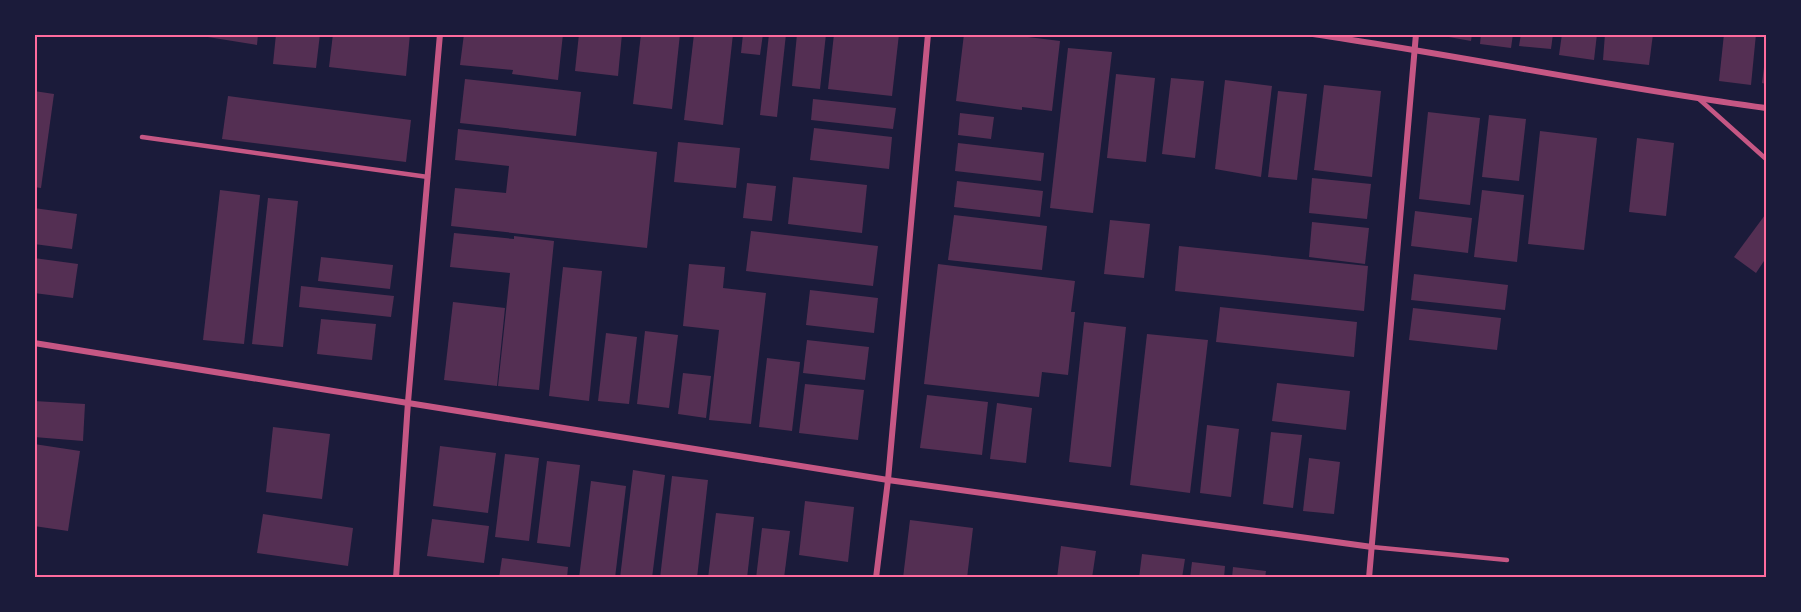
<svg xmlns="http://www.w3.org/2000/svg" width="1801" height="612" viewBox="0 0 1801 612" font-family="'Exo 2',sans-serif">
<style>
.building{fill:#542f53}
.lines{fill:none;stroke-linecap:round;stroke-linejoin:round}
.service{stroke:#c65784;stroke-width:4.5}
.minor{stroke:#c65784;stroke-width:6}
.neatline{fill:none;stroke:#ff6b9d;stroke-width:2}
</style>
<rect width="100%" height="100%" fill="#1b1b3a"/>
<g class="building">
<path d="M189,34H258L257,45Z"/>
<path d="M276,34H320L316,68L273,64Z"/>
<path d="M333,34H410L406,76L329,67Z"/>
<path d="M464,34H563L558,80L512,74L513,70L460,65Z"/>
<path d="M579,34H622L618,76L575,71Z"/>
<path d="M641,34H680L672,109L633,104Z"/>
<path d="M694,34H733L723,125L684,120Z"/>
<path d="M743,34H763L760,55L741,53Z"/>
<path d="M769,34H786L777,117L760,115Z"/>
<path d="M797,34H826L820,89L792,86Z"/>
<path d="M834,34H899L892,96L828,89Z"/>
<path d="M964,34H1004L1060,41L1052,111L1022,107V110L956,101Z"/>
<path d="M1432,34H1472L1471,41Z"/>
<path d="M1481,34H1513L1511,48L1480,44Z"/>
<path d="M1521,34H1553L1551,49L1519,46Z"/>
<path d="M1562,34H1597L1594,60L1559,55Z"/>
<path d="M1605,34H1653L1649,65L1603,60Z"/>
<path d="M1724,34H1756L1751,85L1719,81Z"/>
<path d="M1068,48L1112,52L1093,213L1050,208Z"/>
<path d="M1765,59H1766V84L1762,83Z"/>
<path d="M1116,74L1155,78L1146,162L1107,158Z"/>
<path d="M1171,78L1204,81L1195,158L1162,154Z"/>
<path d="M465,79L581,92L576,136L460,123Z"/>
<path d="M1225,80L1272,86L1261,177L1215,169Z"/>
<path d="M1324,85L1381,91L1372,177L1314,170Z"/>
<path d="M34,91L54,94L41,188L34,187Z"/>
<path d="M1278,91L1307,94L1297,180L1268,177Z"/>
<path d="M228,96L411,120L406,162L222,139Z"/>
<path d="M813,99L896,108L893,129L811,120Z"/>
<path d="M1428,112L1480,118L1470,205L1419,199Z"/>
<path d="M960,113L994,117L991,139L958,135Z"/>
<path d="M1489,115L1526,119L1519,181L1482,177Z"/>
<path d="M814,128L892,137L889,169L810,160Z"/>
<path d="M458,129L657,152L647,248L451,226L455,188L506,193L509,166L455,160Z"/>
<path d="M1540,131L1597,138L1584,250L1528,244Z"/>
<path d="M1637,138L1674,143L1666,216L1629,212Z"/>
<path d="M678,142L740,148L736,188L674,182Z"/>
<path d="M958,143L1044,153L1041,181L955,171Z"/>
<path d="M793,177L867,185L862,233L788,224Z"/>
<path d="M1312,178L1371,184L1367,219L1309,213Z"/>
<path d="M957,181L1043,191L1040,217L954,207Z"/>
<path d="M747,183L776,186L772,221L743,218Z"/>
<path d="M220,190L260,195L244,344L203,340Z"/>
<path d="M1482,190L1524,195L1517,262L1474,257Z"/>
<path d="M268,198L298,201L283,347L252,344Z"/>
<path d="M34,208L77,214L72,249L34,244Z"/>
<path d="M1415,211L1472,218L1468,253L1411,246Z"/>
<path d="M954,215L1047,226L1042,270L948,260Z"/>
<path d="M1765,215L1766,258L1756,273L1734,257Z"/>
<path d="M1110,220L1150,224L1144,278L1104,274Z"/>
<path d="M1312,222L1369,228L1365,264L1309,257Z"/>
<path d="M751,231L878,246L873,286L746,271Z"/>
<path d="M454,233L514,239V236L554,241L539,390L498,386L510,273L450,267Z"/>
<path d="M1179,246L1368,266L1364,311L1175,291Z"/>
<path d="M321,257L393,265L390,289L318,281Z"/>
<path d="M34,258L78,264L73,298L34,293Z"/>
<path d="M689,264L725,267L723,288L766,293L751,424L709,420L719,330L683,326Z"/>
<path d="M938,264L1075,281L1071,312H1075L1068,375L1042,372L1039,397L924,384Z"/>
<path d="M563,267L602,271L589,401L549,396Z"/>
<path d="M1414,274L1508,285L1505,310L1411,300Z"/>
<path d="M301,286L394,296L391,317L299,307Z"/>
<path d="M810,290L878,298L874,333L806,325Z"/>
<path d="M453,302L505,308L497,386L444,380Z"/>
<path d="M1220,307L1357,322L1354,357L1216,342Z"/>
<path d="M1413,308L1501,318L1497,350L1409,340Z"/>
<path d="M321,319L376,324L372,360L317,354Z"/>
<path d="M1084,322L1126,327L1111,467L1069,462Z"/>
<path d="M645,331L678,335L669,408L637,404Z"/>
<path d="M606,333L637,337L629,404L598,401Z"/>
<path d="M1147,334L1208,340L1190,493L1130,485Z"/>
<path d="M807,340L869,347L865,380L803,373Z"/>
<path d="M767,358L800,362L792,431L759,427Z"/>
<path d="M683,373L711,376L706,418L678,414Z"/>
<path d="M1277,383L1350,391L1346,430L1272,421Z"/>
<path d="M805,384L864,390L858,440L799,433Z"/>
<path d="M927,395L988,402L982,455L920,448Z"/>
<path d="M34,401L85,404L83,441L34,437Z"/>
<path d="M997,403L1032,408L1026,463L990,459Z"/>
<path d="M1207,425L1239,429L1231,497L1200,493Z"/>
<path d="M273,427L330,434L322,499L266,492Z"/>
<path d="M1271,432L1302,435L1293,508L1263,504Z"/>
<path d="M34,444L80,451L68,531L34,526Z"/>
<path d="M440,446L496,453L488,513L433,506Z"/>
<path d="M505,454L539,458L529,541L495,537Z"/>
<path d="M1309,458L1340,462L1334,514L1303,511Z"/>
<path d="M547,461L580,465L570,547L537,543Z"/>
<path d="M633,470L665,475L652,578H620Z"/>
<path d="M672,476L708,480L697,578H660Z"/>
<path d="M591,481L626,486L615,578H579Z"/>
<path d="M805,501L854,507L848,562L799,555Z"/>
<path d="M716,513L754,517L747,578H708Z"/>
<path d="M263,514L353,528L348,566L257,553Z"/>
<path d="M432,519L489,526L484,563L427,556Z"/>
<path d="M910,520L973,528L967,578H903Z"/>
<path d="M762,528L790,531L784,578H756Z"/>
<path d="M1061,546L1096,551L1092,578H1057Z"/>
<path d="M1142,554L1185,559L1182,578H1139Z"/>
<path d="M502,558L568,567L567,578H499Z"/>
<path d="M1192,562L1225,566L1224,578H1190Z"/>
<path d="M1233,567L1266,571L1265,578H1232Z"/>
</g>
<g class="lines">
<g class="service">
<path d="M1699,99L1766,159"/>
<path d="M142,137L428,177"/>
<path d="M1372,547L1507,560"/>
</g>
<g class="minor">
<path d="M1313,34C1464,56 1615,88 1766,108"/>
<path d="M34,343L888,480L1372,547"/>
<path d="M396,578L408,402L440,34"/>
<path d="M876,578L888,480L928,34"/>
<path d="M1369,578L1416,34"/>
</g>
</g>
<rect width="1801" height="612" fill="none" stroke="#1b1b3a" stroke-width="72"/>
<rect x="36" y="36" width="1729" height="540" class="neatline"/>
</svg>
